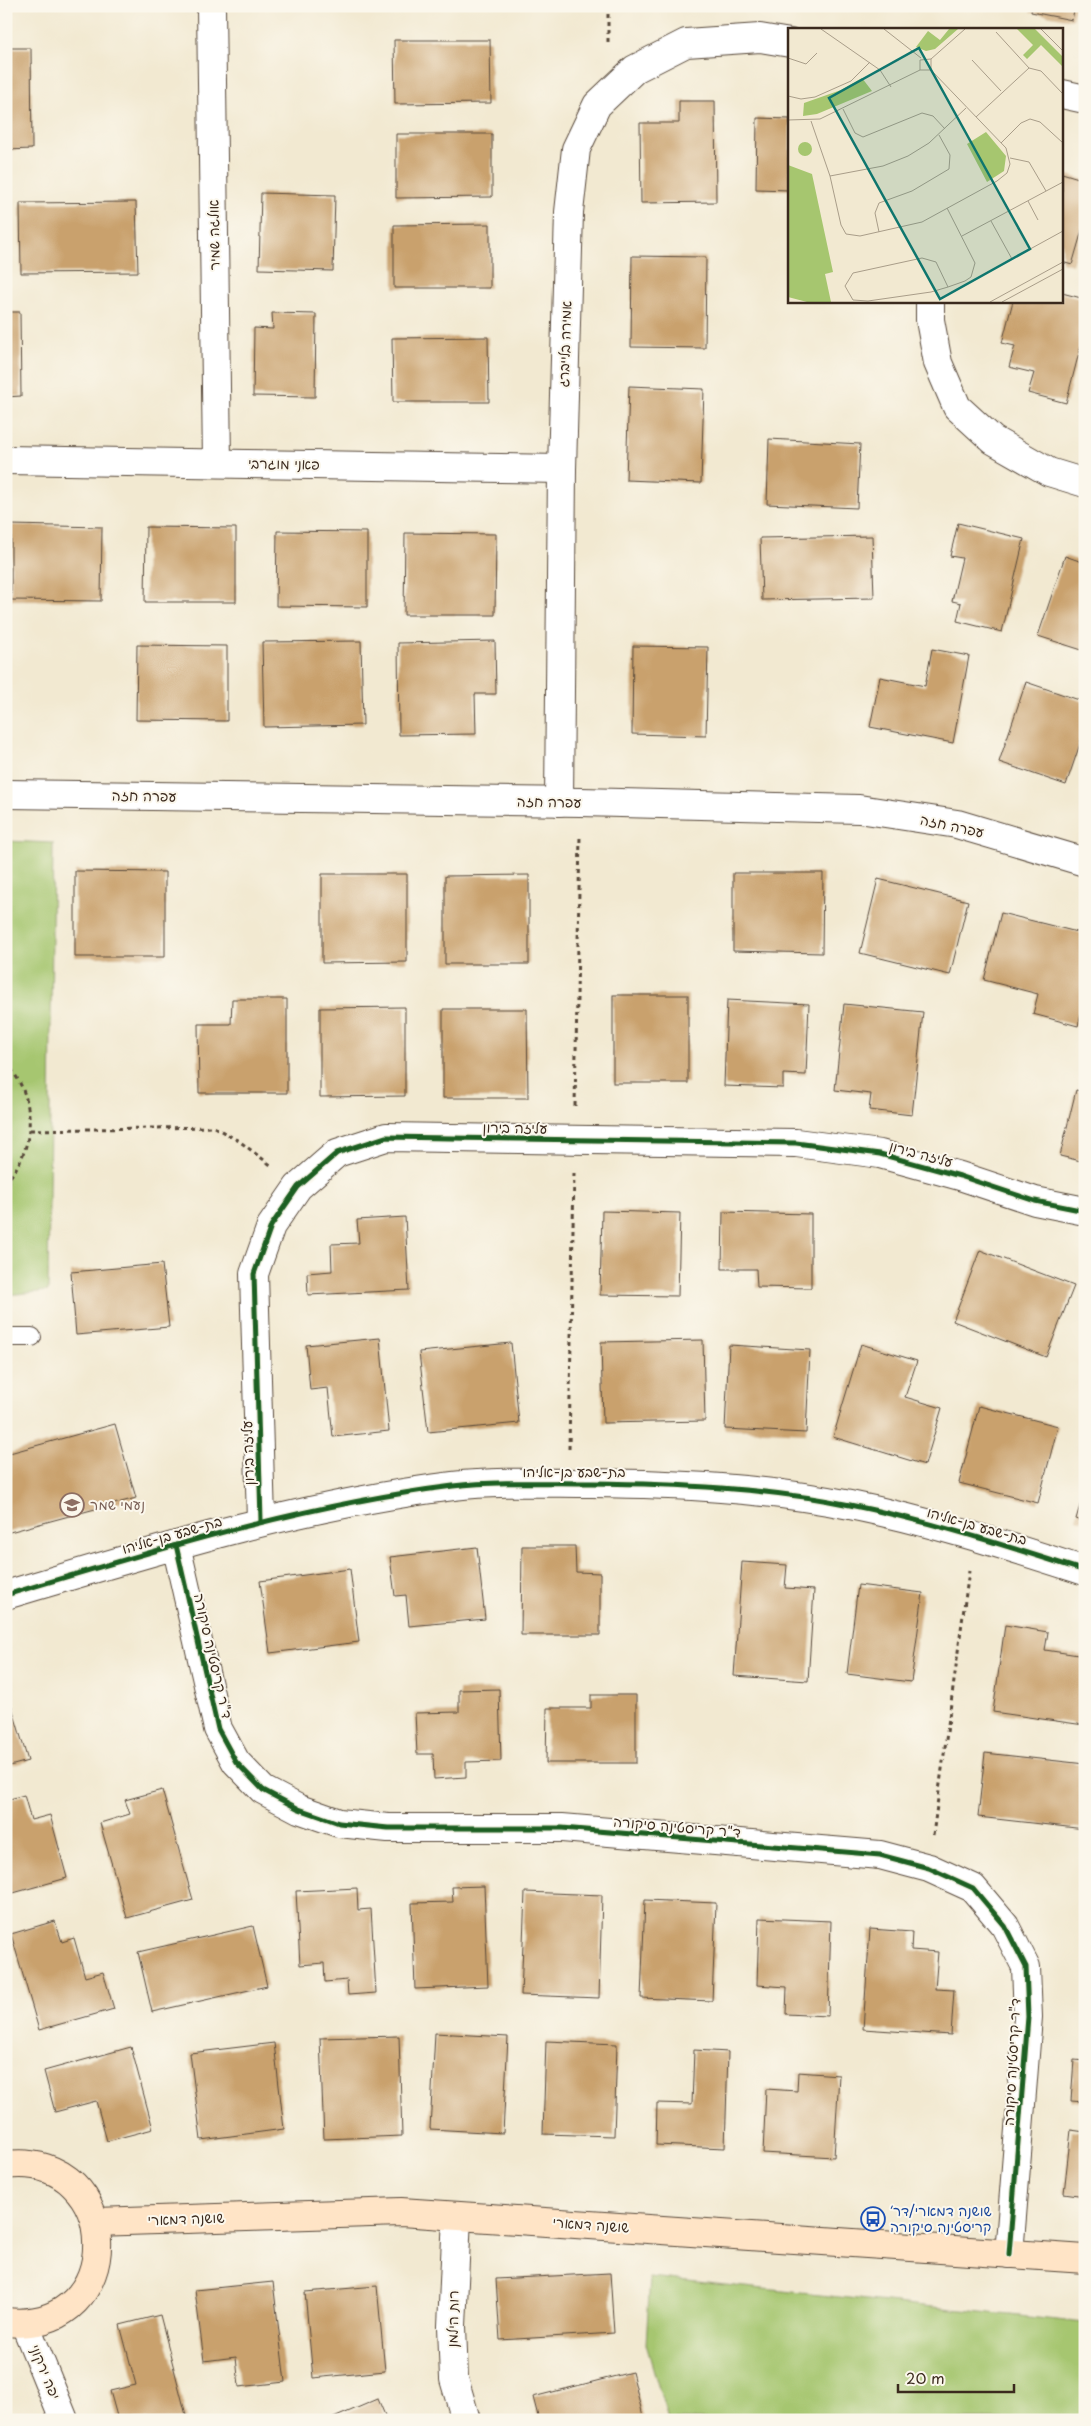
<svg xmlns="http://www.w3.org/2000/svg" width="1091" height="2426" viewBox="0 0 1091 2426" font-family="'Playpen Sans','Playpen Sans Hebrew',sans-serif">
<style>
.green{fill:#a6c66f;stroke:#707846}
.building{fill:#c9a16d}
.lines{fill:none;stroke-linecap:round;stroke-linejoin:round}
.lane-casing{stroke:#564739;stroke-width:20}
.street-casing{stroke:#564739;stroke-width:30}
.secondary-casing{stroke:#564739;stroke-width:30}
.path{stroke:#564739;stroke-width:3;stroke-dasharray:4 4;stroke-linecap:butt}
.lane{stroke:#fff;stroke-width:18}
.street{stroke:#fff;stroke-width:28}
.secondary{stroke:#ffe4c6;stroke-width:28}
.cycleway-casing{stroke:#fbf7ec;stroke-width:8}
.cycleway{stroke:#1b5e20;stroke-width:5}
.labels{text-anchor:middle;stroke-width:4;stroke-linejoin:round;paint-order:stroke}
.street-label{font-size:14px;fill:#3b2a1e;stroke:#fbf7ec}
.education-label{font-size:14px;fill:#785e54;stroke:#fbf7ec;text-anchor:start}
.transit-label{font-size:14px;fill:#164399;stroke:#fbf7ec;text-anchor:start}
.inset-road{fill:none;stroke:#a99d89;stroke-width:1}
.view{fill:#0f766e;fill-opacity:0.15;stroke:#0f766e;stroke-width:2.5}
.inset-edge{fill:none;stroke:#3b2a1e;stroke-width:2.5}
</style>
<rect width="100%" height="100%" fill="#fbf7ec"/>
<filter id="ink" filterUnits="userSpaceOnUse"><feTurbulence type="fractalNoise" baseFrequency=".02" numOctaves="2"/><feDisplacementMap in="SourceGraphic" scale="10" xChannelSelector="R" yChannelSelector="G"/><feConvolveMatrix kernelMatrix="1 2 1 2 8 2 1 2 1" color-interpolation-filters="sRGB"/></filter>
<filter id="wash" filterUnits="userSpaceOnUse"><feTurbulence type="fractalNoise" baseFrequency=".0096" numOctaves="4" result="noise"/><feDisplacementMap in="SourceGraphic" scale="20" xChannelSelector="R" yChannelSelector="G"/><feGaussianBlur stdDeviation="1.12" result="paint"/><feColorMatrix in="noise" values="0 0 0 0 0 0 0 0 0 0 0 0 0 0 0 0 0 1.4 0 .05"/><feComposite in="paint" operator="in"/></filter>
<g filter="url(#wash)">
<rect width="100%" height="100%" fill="#f2e9d1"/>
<g class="green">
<path d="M6,841L53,843L48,1291L6,1295Z"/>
<path d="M650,2277L1085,2323V2420H668L646,2344Z"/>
</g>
<g id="blocks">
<g class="building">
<path d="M1032,6H1075L1072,20L1031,12Z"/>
<path d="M394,40H490L491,103L395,104Z"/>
<path d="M6,48H31L32,149L6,150Z"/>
<path d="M679,101H715L716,202L641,203L640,123H679Z"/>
<path d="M757,118L790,119V190L756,189Z"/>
<path d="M396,134H492V197L396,198Z"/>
<path d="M1062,173L1085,180V220L1072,265L1062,262Z"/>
<path d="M261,193L335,195L333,271L259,269Z"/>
<path d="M136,202L138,272L21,273L20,203Z"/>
<path d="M490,224V288H394V225Z"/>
<path d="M632,256L706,257L705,348L631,347Z"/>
<path d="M1062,293L1085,299V329L1066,403L1028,393L1034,373L1009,367L1015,346L1002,343L1013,301H1062Z"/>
<path d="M6,312H20L21,396L6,397Z"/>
<path d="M272,313L316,314L315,397L253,396L254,328L273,329Z"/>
<path d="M488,337L489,402H393L392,338Z"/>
<path d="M629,386L704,389L701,483L626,480Z"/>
<path d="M769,439L860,444L857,508L767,504Z"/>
<path d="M958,523L1024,539L1002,632L957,621L961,603L952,601L962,558L950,556Z"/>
<path d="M11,525L102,527L101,601L11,600Z"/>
<path d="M146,527L236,528V602H145Z"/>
<path d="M277,531L367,532V607L276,606Z"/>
<path d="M405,533L496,534L495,615H404Z"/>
<path d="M872,536L874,598L762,600L760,538Z"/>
<path d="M1065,556L1085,563V651L1038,636Z"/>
<path d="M361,641L363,725L264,727L262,642Z"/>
<path d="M495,641L496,694H475L476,734L399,735L398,643Z"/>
<path d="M137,645L227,646V721L136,720Z"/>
<path d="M633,646L708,647L706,736L632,734Z"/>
<path d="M932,649L969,656L953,743L870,727L880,677L925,686Z"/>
<path d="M1026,682L1085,702V729L1066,785L999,762Z"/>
<path d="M75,871L165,872V957H75Z"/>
<path d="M733,873H823L822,953L733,951Z"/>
<path d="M322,874H407V962L322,963Z"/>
<path d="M529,875V964H445V876Z"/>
<path d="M878,879L968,901L950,975L860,953Z"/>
<path d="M1001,913L1085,934V999L1078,1026L1033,1014L1038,994L984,980Z"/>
<rect x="613" y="995" width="75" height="88"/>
<path d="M232,999H287V1093H199L198,1024H231Z"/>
<path d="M727,1000L809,1004L806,1075L783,1074V1088L724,1086Z"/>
<path d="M844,1004L923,1012L912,1115L869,1110L871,1094L835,1090Z"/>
<path d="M405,1007V1096L320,1097V1008Z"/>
<path d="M443,1009H527L528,1098H443Z"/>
<path d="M1076,1090L1085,1092V1162L1060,1156Z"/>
<path d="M602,1211L680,1213L678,1296L600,1295Z"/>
<path d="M723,1212L811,1214V1288L757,1287L756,1269H722Z"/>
<path d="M405,1217L409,1290L308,1295L307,1273L332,1271L331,1244L359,1243L357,1220Z"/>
<path d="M980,1250L1074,1286L1046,1357L953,1321Z"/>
<path d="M162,1264L169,1327L76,1335L71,1272Z"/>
<path d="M380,1338L389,1431L333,1437L328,1388L310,1390L306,1345Z"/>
<path d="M703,1340L705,1421L603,1423L601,1342Z"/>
<path d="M511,1343L519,1423L428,1432L419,1352Z"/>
<path d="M861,1344L917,1361L905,1397L942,1408L925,1465L833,1437Z"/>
<path d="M729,1345L810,1350L806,1433L725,1429Z"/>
<path d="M979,1406L1058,1426L1038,1503L959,1483Z"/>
<path d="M115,1424L136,1498L6,1533V1454Z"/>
<path d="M1085,1489V1522L1076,1519Z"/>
<path d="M522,1546H575L576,1572L600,1573V1635H521Z"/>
<path d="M477,1547L485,1619L409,1626L406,1595L395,1596L390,1557Z"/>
<path d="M742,1562L787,1565L785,1588L814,1590L808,1681L734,1676Z"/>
<path d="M350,1569L359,1642L270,1653L260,1581Z"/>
<path d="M858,1585L923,1593L911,1682L847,1674Z"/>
<path d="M1005,1625L1048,1632L1045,1650L1085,1656L1084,1725L993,1712Z"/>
<path d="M6,1687L28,1761L6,1767Z"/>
<path d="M499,1689L501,1761L466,1762V1777L434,1779L433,1754H417L415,1713L459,1712V1690Z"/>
<path d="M591,1695H636V1763H546L547,1708H591Z"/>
<path d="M985,1753L1085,1764V1829L978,1817Z"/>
<path d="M162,1790L193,1900L127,1918L100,1823L130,1814L125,1800Z"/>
<path d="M24,1795L31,1820L50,1815L67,1878L6,1895V1800Z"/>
<path d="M484,1886L488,1986L415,1989L412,1903L453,1902L452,1887Z"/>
<path d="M357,1888L358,1910L371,1909L376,1993L348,1995L347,1980L325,1982L324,1963L300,1965L296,1891Z"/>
<path d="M525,1892L602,1895L599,1998L521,1995Z"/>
<path d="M645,1900L716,1903L712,2001L641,1998Z"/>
<path d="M759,1918L831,1921L828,2016L786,2014L787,1987L757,1985Z"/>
<path d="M55,1921L62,1942L74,1938L85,1977L103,1972L114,2009L39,2030L11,1934Z"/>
<path d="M253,1926L267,1986L152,2012L138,1952Z"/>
<path d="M870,1929L912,1932L911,1950L938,1952L935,1989L954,1990L951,2035L863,2029Z"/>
<path d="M435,2033L508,2037L503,2133L430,2129Z"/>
<path d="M399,2036L402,2136L324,2139L320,2038Z"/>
<path d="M546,2041L617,2044L614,2136L543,2134Z"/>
<path d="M274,2043L284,2129L201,2140L190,2053Z"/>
<path d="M131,2047L153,2129L107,2141L96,2101L55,2112L44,2071Z"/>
<path d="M694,2050L728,2052L725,2148L656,2145L657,2103L692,2104Z"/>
<path d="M1074,2060L1085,2061V2102L1071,2101Z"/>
<path d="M798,2072L839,2075L834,2157L763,2153L766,2089L797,2091Z"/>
<path d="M1071,2130L1085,2132V2196L1064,2193Z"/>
<path d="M610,2273L614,2333L500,2340L496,2279Z"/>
<path d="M273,2282L285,2382L239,2387L236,2357L204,2361L195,2290Z"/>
<path d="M377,2286L385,2371L313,2378L305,2292Z"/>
<path d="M160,2315L187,2419L118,2420L110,2391L136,2385L120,2325Z"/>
<path d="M632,2372L644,2420H539L533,2397Z"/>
<path d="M378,2399L387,2420H329Z"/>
</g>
</g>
</g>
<g filter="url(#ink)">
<use href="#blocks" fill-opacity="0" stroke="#564739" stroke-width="1"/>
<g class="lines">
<g class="lane-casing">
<path id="lane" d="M6,1337H32"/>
</g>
<g class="street-casing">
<g id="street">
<path d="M211,6L217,463"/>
<path d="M1062,94L1085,99"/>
<path d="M930,301V320L938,363L957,407L993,440L1049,472L1085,483"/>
<path d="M6,460L562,469"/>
<path d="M6,794L581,802L859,809L957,824L1085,862"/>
<path d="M559,802L562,469L569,212L576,149L597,105L635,69L686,43L760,38L790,43"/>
<path d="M261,1521L254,1274L271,1226L298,1187L337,1153L386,1137L796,1143L880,1154L960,1176L1035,1201L1085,1211"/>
<path d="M176,1545L218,1729L236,1762L263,1790L299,1809L339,1823L388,1828H562L880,1855L929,1868L973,1888L1005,1926L1026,1967L1028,2017L1009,2254"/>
<path d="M6,1595C153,1551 300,1505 453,1486C498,1481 545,1483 591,1483C677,1484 765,1488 850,1505C930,1521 1007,1546 1085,1571"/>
<path d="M457,2216L452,2326L454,2379L466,2420"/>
<path d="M25,2324L64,2420"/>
</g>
</g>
<g class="secondary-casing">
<g id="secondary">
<path d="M6,2165C125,2150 130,2335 6,2322"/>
<path d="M96,2222L401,2212L1085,2259"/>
</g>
</g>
<g class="path">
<path d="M608,6V46"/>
<path d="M6,1063C37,1097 37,1147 6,1182"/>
<path d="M575,1106L580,835"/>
<path d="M30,1130L214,1127L239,1141L272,1166"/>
<path d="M569,1449L574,1173"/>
<path d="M933,1835L969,1571"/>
</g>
<use href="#lane" class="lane"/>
<use href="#street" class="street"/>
<use href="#secondary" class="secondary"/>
<g class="cycleway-casing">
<g id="cycleway">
<path d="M261,1521L254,1274L271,1226L298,1187L337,1153L386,1137L796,1143L880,1154L960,1176L1035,1201L1085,1211"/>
<path d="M176,1545L218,1729L236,1762L263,1790L299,1809L339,1823L388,1828H562L880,1855L929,1868L973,1888L1005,1926L1026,1967L1028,2017L1009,2254"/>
<path d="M6,1595C153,1551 300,1505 453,1486C498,1481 545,1483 591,1483C677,1484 765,1488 850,1505C930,1521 1007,1546 1085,1571"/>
</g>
</g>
<use href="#cycleway" class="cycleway"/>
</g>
</g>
<defs>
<g id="school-ring" transform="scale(1.25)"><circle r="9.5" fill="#fbf7ec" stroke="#8d6e63" stroke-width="1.5"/><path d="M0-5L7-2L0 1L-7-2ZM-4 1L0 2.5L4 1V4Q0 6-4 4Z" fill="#8d6e63"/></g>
<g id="bus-ring" transform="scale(1.25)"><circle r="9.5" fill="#fbf7ec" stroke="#1a4fb4" stroke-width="1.5"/><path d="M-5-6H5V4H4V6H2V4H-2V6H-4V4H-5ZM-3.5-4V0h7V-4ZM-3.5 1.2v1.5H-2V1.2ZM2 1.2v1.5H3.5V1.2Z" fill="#1a4fb4"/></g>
</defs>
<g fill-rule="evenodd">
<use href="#school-ring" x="72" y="1505"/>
<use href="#bus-ring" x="873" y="2219"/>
</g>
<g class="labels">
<g class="street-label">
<text transform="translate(214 235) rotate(-91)" y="5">אולגה שמיר</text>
<text transform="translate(565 344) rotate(-88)" y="5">אמירה בלייברג</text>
<text transform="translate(284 464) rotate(1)" y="5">פאני מוגרבי</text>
<text transform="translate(144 796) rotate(1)" y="5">עפרה חזה</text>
<text transform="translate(549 802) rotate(1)" y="5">עפרה חזה</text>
<text transform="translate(952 826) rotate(12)" y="5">עפרה חזה</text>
<text transform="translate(515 1128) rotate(1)" y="5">עליזה בירון</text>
<text transform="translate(921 1154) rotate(15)" y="5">עליזה בירון</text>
<text transform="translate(248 1453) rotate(-92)" y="5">עליזה בירון</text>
<text x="574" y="1477">בת-שבע בן-אליהו</text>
<text transform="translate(977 1526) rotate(16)" y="5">בת-שבע בן-אליהו</text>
<text transform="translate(172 1535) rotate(-16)" y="5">בת-שבע בן-אליהו</text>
<text transform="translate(213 1656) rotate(77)" y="5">ד"ר קריסטינה סיקורה</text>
<text transform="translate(677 1827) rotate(5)" y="5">ד"ר קריסטינה סיקורה</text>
<text transform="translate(1012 2062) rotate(-87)" y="5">ד"ר קריסטינה סיקורה</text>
<text transform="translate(186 2219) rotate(-2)" y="5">שושנה דמארי</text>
<text transform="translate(591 2225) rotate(4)" y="5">שושנה דמארי</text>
<text transform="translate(453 2319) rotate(-89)" y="5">רות הילמן</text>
<text transform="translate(45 2372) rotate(68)" y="5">יפה ירקוני</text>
</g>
<g class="education-label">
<text x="90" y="1510">נעמי שמר</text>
</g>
<g class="transit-label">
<text x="890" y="2216">שושנה דמארי/דר׳<tspan x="890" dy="16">קריסטינה סיקורה</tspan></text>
</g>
</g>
<g transform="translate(788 28)">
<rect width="275" height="275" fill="#f2e9d1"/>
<path d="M161,1H170L147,21L138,23L128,19L140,3L152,12ZM229,1H247L275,29V39L253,17L239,31L235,27L245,17ZM74,50L84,63L29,86L15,88L16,75L53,62ZM198,104L218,128L216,143L199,154L179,116ZM10 121a7 7 0 1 1 14 0a7 7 0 1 1-14 0ZM0,137L24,146L45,244L37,246L43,274H19L0,269Z" fill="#a6c66f"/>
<path class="inset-road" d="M33,1L92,42L103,59M96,1L133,30M253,1L275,23M208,4L241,40M0,30L18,36L29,25M143,31L177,1M184,32L213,63M241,40L253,43L275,66M132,42H143V31M132,42V32L143,31M0,68L13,71L27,69L63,53L82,34M55,81L67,105L75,109L134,85L145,88L157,101M188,89L241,40M0,92L32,91L132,42M23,93L42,148L53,197L58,206L72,208L134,194L209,153L219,145L222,136L218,120L143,42M213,115L233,95L242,91L252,94L275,115M222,130L241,134L258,163M42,148L95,138L120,128L141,115L178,80M240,173L250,192M159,180L187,235L183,249L177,253L160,259L143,264L80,273L65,272L57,258L65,245L134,230L148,234L160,259M203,193L224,231M91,204L87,185L91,175L124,163L161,141L162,127L151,107M174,208L275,154M213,237L275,203M202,274L275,234M214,274L275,241"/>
<path class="view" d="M131,20L242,221L152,271L41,70Z"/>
<rect width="275" height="275" class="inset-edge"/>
</g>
<rect width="1091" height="2426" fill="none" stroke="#fbf7ec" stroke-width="25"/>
<path d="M898 2384v8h116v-8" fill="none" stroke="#3b2a1e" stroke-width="2.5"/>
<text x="906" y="2384" font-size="15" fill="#3b2a1e" stroke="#fbf7ec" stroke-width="4" paint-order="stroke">20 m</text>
</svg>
